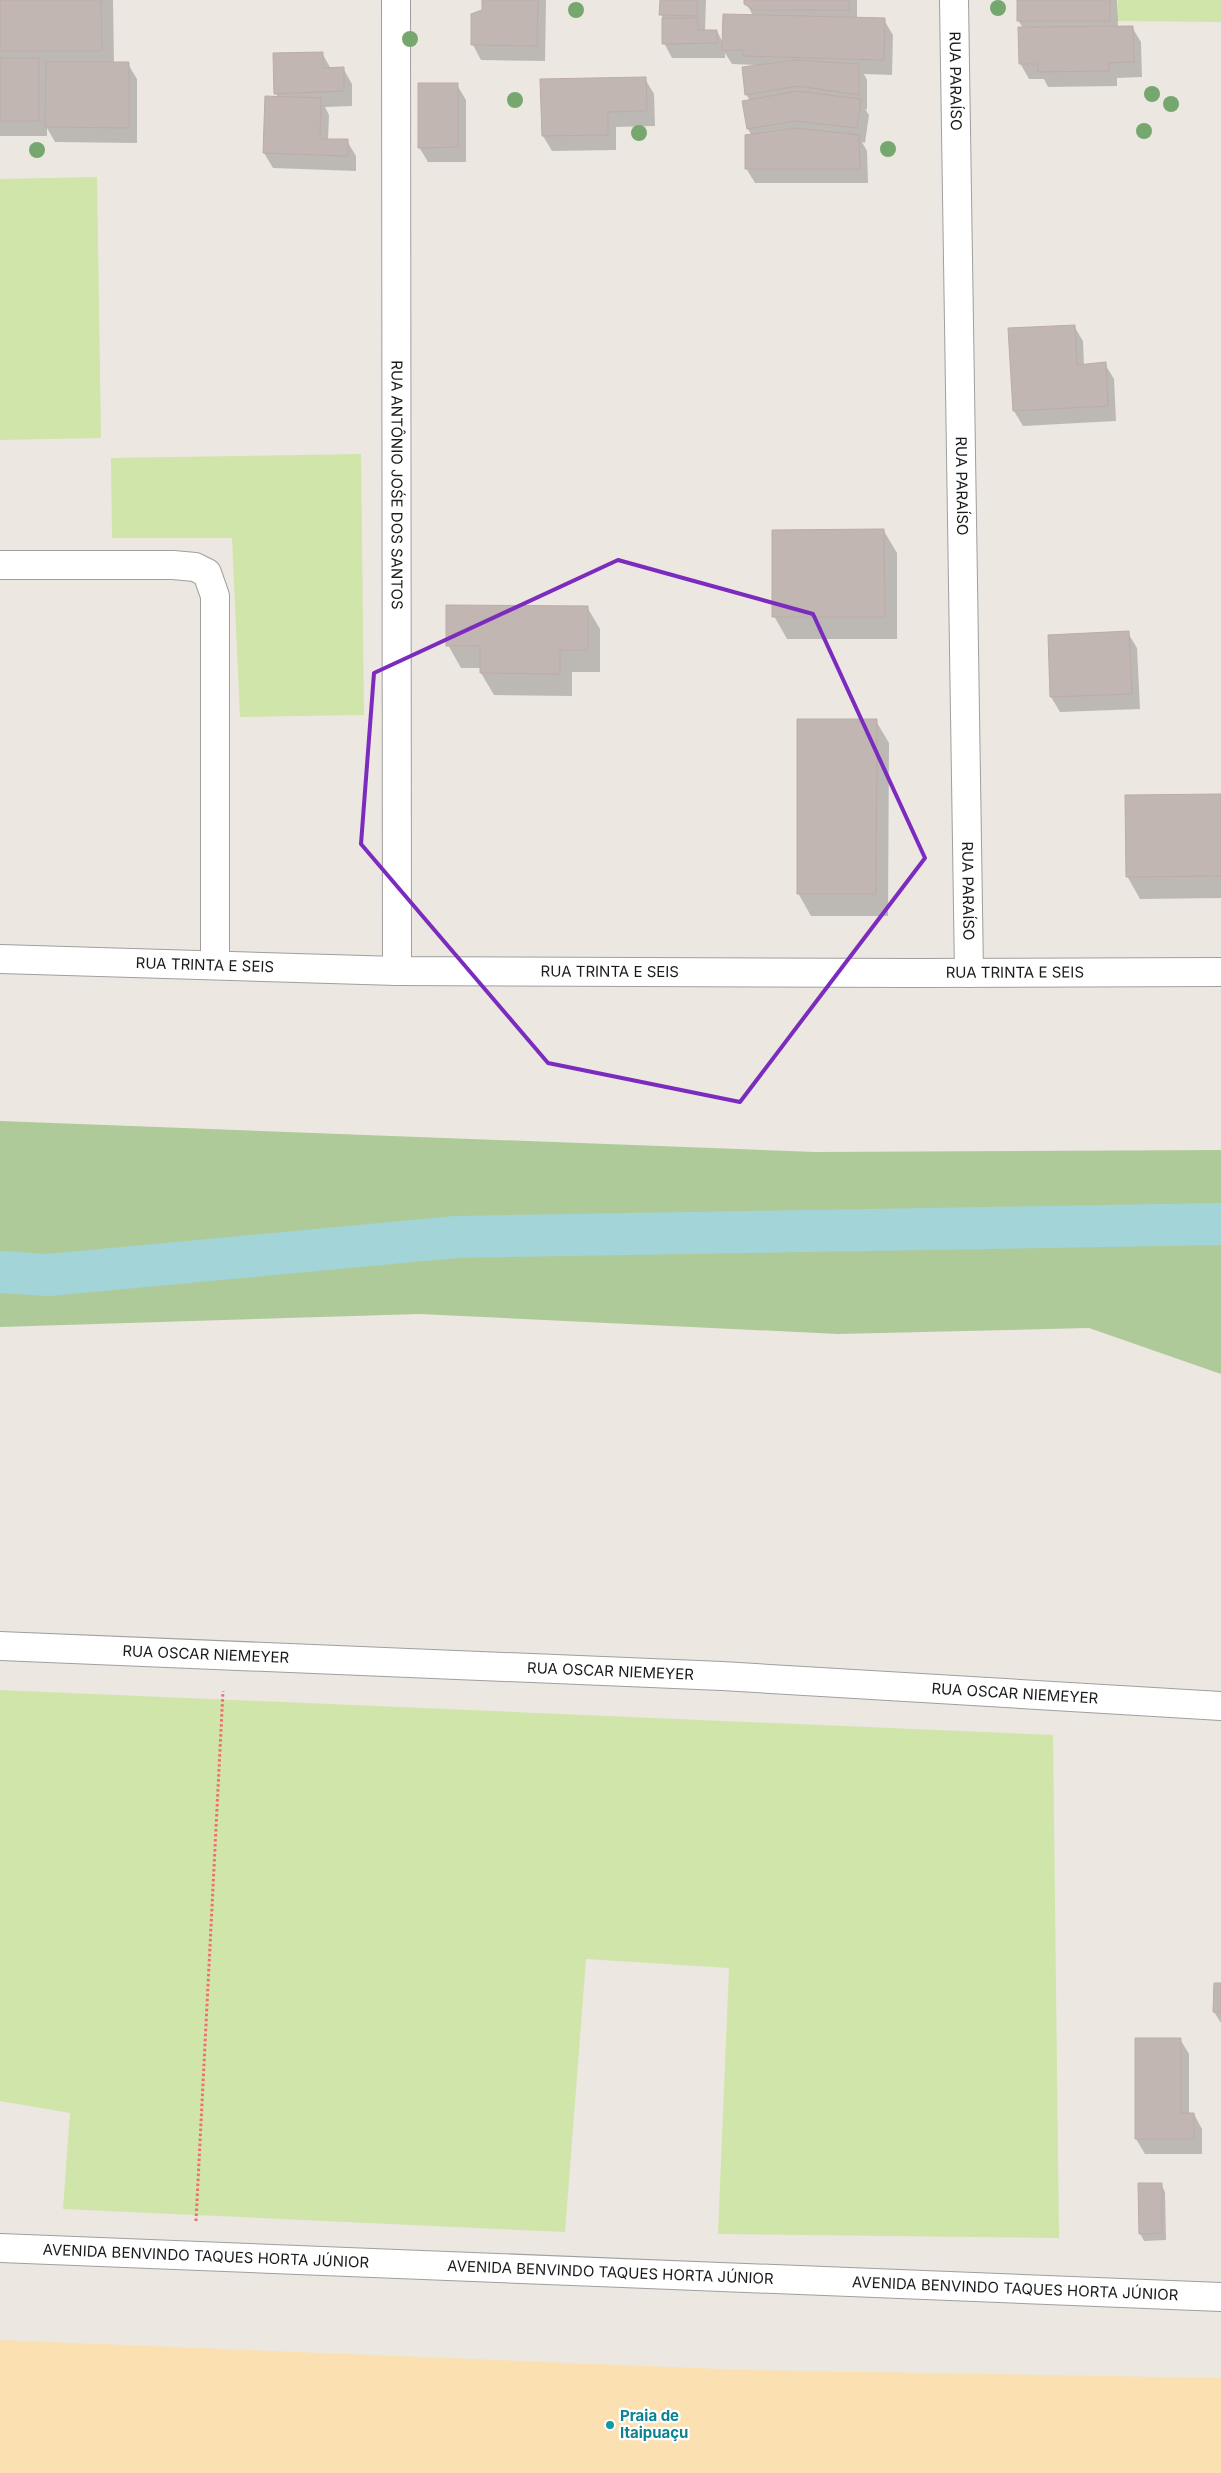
<svg xmlns="http://www.w3.org/2000/svg" width="1221" height="2473" viewBox="0 0 1221 2473" font-family="Inter,sans-serif">
<style>
.grass{fill:#cfe5a9}
.forest{fill:#aeca98}
.sand{fill:#fbe1b1}
.shadow{fill:#0003}
.lines{fill:none;stroke-linecap:round;stroke-linejoin:round}
.canal{stroke:#a3d4d8;stroke-width:42}
.building{fill:#c1b6b1;stroke:#bdaca5}
.minor-casing{stroke:#9f9f9f;stroke-width:30}
.path{stroke:#f26d72;stroke-width:3;stroke-dasharray:2.5 2.5;stroke-linecap:butt}
.minor{stroke:#fff;stroke-width:28}
.tree{fill:#76a76e}
.marked{fill:none;stroke:#7b2cbf;stroke-width:4;stroke-linejoin:round}
.culture-dot{fill:#0f9aa8;stroke:#fff;stroke-width:2}
.labels{text-anchor:middle;stroke-width:4.5;stroke-linejoin:round;paint-order:stroke}
.street-label{font-size:15px;fill:#1b1b1b;stroke:#fff}
.culture-label{font-size:15px;font-weight:bold;fill:#0d838f;stroke:#fff;text-anchor:start}
</style>
<rect width="100%" height="100%" fill="#ece7e1"/>
<g class="grass">
<path d="M1118,0H1221V22L1117,21Z"/>
<path d="M97,177L101,438L0,440V179Z"/>
<path d="M361,454L364,715L240,717L232,538H112L111,458Z"/>
<path d="M0,1690L1053,1735L1059,2238L718,2234L729,1968L586,1959L565,2232L63,2209L70,2113L0,2101Z"/>
</g>
<path class="forest" d="M0,1121L815,1152L1221,1150V1374L1089,1328L838,1334L419,1314L0,1327Z"/>
<path class="sand" d="M0,2340L746,2370L1221,2378V2473H0Z"/>
<g class="shadow">
<path d="M0,0H113L114,64H128L137,79V143L55,142L47,128V136H0Z"/>
<path d="M483,0H546L545,61L481,60L473,45L483,11Z"/>
<path d="M661,0H706L705,31H717L723,43L753,16L745,0H857V19L884,20L893,35L892,75L864,74L867,80V110L865,109L869,115L865,143L862,142L867,151L868,183H755L746,168L752,136L748,129L743,102L750,101L746,94L755,65L732,64L725,53V58H672L664,43Z"/>
<path d="M1018,0H1117L1118,27H1132L1141,42L1142,77L1117,78V86L1048,87L1044,79H1029L1020,63L1023,28L1018,20Z"/>
<path d="M322,53L331,69L343,68L352,84V106L325,107L329,115L328,140L347,141L356,156V171L273,168L264,153L278,98L276,93Z"/>
<path d="M645,79L654,94L655,126L616,127V150L552,151L543,136Z"/>
<path d="M457,85L466,100V162H428L419,147Z"/>
<path d="M1074,326L1083,341L1084,365L1105,364L1114,379L1116,421L1023,426L1014,411Z"/>
<path d="M884,531L897,553V639H787L774,616Z"/>
<path d="M587,607L600,629V672H572V696L494,695L481,673V668H461L448,645Z"/>
<path d="M1128,633L1137,648L1140,709L1060,712L1051,697Z"/>
<path d="M876,721L889,743L888,916H811L798,893Z"/>
<path d="M1221,795V898L1140,899L1127,876Z"/>
<path d="M1221,1985V2023L1214,2012Z"/>
<path d="M1180,2039L1189,2054V2114H1194L1202,2129V2154H1145L1136,2139Z"/>
<path d="M1161,2184L1165,2192L1166,2240L1144,2241L1140,2233Z"/>
</g>
<g class="lines">
<path class="canal" d="M0,1272L48,1275L456,1237L1221,1224"/>
</g>
<g class="building">
<path d="M0,0H101L102,51H0Z"/>
<path d="M482,0H538L537,46L471,45V14L482,10Z"/>
<path d="M660,0H697V16L659,15Z"/>
<path d="M744,0H849V10H754L744,4Z"/>
<rect x="1017" y="0" width="93" height="21"/>
<path d="M723,14L885,18L884,60L743,56V50H722Z"/>
<path d="M662,18H698V30H717V43L662,44Z"/>
<path d="M1133,26L1134,62L1109,63V71L1038,72V64H1019L1018,27Z"/>
<path d="M323,52V68L344,67V91L274,94L273,53Z"/>
<rect x="0" y="58" width="39" height="63"/>
<path d="M796,60L859,64V95L798,86L745,95L742,67Z"/>
<path d="M46,62H129V128L45,127Z"/>
<path d="M646,77L647,111L608,112V135L542,136L540,79Z"/>
<path d="M418,83H458V147L418,148Z"/>
<path d="M798,91L861,99L857,128L796,121L747,129L742,101Z"/>
<path d="M265,96L321,98L320,139H348V156L263,153Z"/>
<path d="M797,128L859,135L860,169H745V135Z"/>
<path d="M1075,325L1077,365L1106,362L1108,406L1013,411L1008,328Z"/>
<path d="M884,529L885,617H772V530Z"/>
<path d="M446,605L588,606V650H560V674L480,673V646H446Z"/>
<path d="M1129,631L1132,694L1050,697L1048,635Z"/>
<path d="M797,719H877L876,894H797Z"/>
<path d="M1221,794V876L1126,877L1125,795Z"/>
<path d="M1214,1983H1221V2012H1213Z"/>
<path d="M1135,2038H1181V2113H1194V2139H1135Z"/>
<path d="M1138,2183H1162V2233L1139,2234Z"/>
</g>
<g class="lines">
<g class="minor-casing">
<g id="minor">
<path id="s1" d="M396,0L397,971"/>
<path id="s2" d="M954,0L969,973"/>
<path d="M0,565H173L195,567L207,573L215,596V964"/>
<path id="s3" d="M0,959L397,971L911,973L1221,972"/>
<path id="s4" d="M0,1646L722,1676L1221,1706"/>
<path id="s5" d="M0,2248L1221,2297"/>
</g>
</g>
<path class="path" d="M196,2221L223,1691"/>
<use href="#minor" class="minor"/>
</g>
<g class="tree">
<circle cx="998" cy="8" r="8"/>
<circle cx="576" cy="10" r="8"/>
<circle cx="410" cy="39" r="8"/>
<circle cx="1152" cy="94" r="8"/>
<circle cx="515" cy="100" r="8"/>
<circle cx="1171" cy="104" r="8"/>
<circle cx="1144" cy="131" r="8"/>
<circle cx="639" cy="133" r="8"/>
<circle cx="888" cy="149" r="8"/>
<circle cx="37" cy="150" r="8"/>
</g>
<path class="marked" d="M618,560L813,614L925,858L740,1102L548,1063L361,844L374,673Z"/>
<circle class="culture-dot" cx="610" cy="2425" r="5"/>
<g class="labels">
<g class="street-label">
<text dy="5" stroke="none"><textPath href="#s2" startOffset="81">RUA PARAÍSO</textPath></text>
<text dy="5" stroke="none"><textPath href="#s1" startOffset="485">RUA ANTÔNIO JOŚE DOS SANTOS</textPath></text>
<text dy="5" stroke="none"><textPath href="#s2" startOffset="486">RUA PARAÍSO</textPath></text>
<text dy="5" stroke="none"><textPath href="#s2" startOffset="891">RUA PARAÍSO</textPath></text>
<text dy="5" stroke="none"><textPath href="#s3" startOffset="205">RUA TRINTA E SEIS</textPath></text>
<text dy="5" stroke="none"><textPath href="#s3" startOffset="610">RUA TRINTA E SEIS</textPath></text>
<text dy="5" stroke="none"><textPath href="#s3" startOffset="1015">RUA TRINTA E SEIS</textPath></text>
<text dy="5" stroke="none"><textPath href="#s4" startOffset="206">RUA OSCAR NIEMEYER</textPath></text>
<text dy="5" stroke="none"><textPath href="#s4" startOffset="611">RUA OSCAR NIEMEYER</textPath></text>
<text dy="5" stroke="none"><textPath href="#s4" startOffset="1016">RUA OSCAR NIEMEYER</textPath></text>
<text dy="5" stroke="none"><textPath href="#s5" startOffset="206">AVENIDA BENVINDO TAQUES HORTA JÚNIOR</textPath></text>
<text dy="5" stroke="none"><textPath href="#s5" startOffset="611">AVENIDA BENVINDO TAQUES HORTA JÚNIOR</textPath></text>
<text dy="5" stroke="none"><textPath href="#s5" startOffset="1016">AVENIDA BENVINDO TAQUES HORTA JÚNIOR</textPath></text>
</g>
<g class="culture-label">
<text x="620" y="2421">Praia de<tspan x="620" dy="17">Itaipuaçu</tspan></text>
</g>
</g>
</svg>
